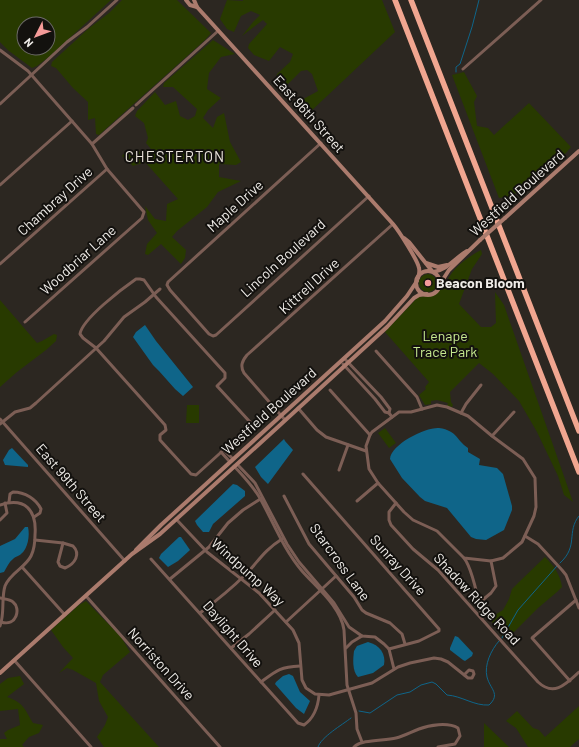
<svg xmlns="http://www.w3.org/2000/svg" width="579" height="747" viewBox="0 0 579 747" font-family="Barlow,sans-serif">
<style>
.green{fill:#283a00;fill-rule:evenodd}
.water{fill:#0f6589}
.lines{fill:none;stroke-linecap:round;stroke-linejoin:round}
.stream{stroke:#0f6589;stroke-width:1}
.minor{stroke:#7c5e55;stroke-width:3}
.secondary{stroke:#ab7b6d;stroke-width:4}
.motorway{stroke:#f1a690;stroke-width:5.5}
.secondary-bridge{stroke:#ab7b6d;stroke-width:4}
.poi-dot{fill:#f59b99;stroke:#13110e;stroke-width:1.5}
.labels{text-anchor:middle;stroke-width:4;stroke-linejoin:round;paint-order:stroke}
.street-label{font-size:14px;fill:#f0ede9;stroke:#13110e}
.poi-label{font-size:14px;font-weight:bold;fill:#f0ede9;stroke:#13110e;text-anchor:start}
.park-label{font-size:14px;fill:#c7eb90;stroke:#13110e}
.neighbourhood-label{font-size:15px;letter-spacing:1px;fill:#eae3db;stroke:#13110e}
</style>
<rect width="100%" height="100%" fill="#2c2721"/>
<g class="green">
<path d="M0,0H111L50,56L37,66L32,68L9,51L0,42ZM24,24H48V48H24Z"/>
<path d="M122,0H177L211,33L205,40L99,135L96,134L95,118L88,120V102L73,88L56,68L51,66L52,62L88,29L109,13Z"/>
<path d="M227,0L243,1V0H382L395,32L309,113H306L296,103L318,91L312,74L307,70L301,71L283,89L276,82L277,74L290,62L293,54L280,47L269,61L254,55L248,48L249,44L267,24L263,20L242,36L253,22L260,15L251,11L241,16L234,32L227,29L220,19Z"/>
<path d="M213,40L235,54L221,57L209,73L207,89L221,98L208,110L203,118L213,128L217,117L224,113L230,142L241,162L236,165L219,164V177L241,181L218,192L207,207L177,231L172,237L186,250L185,258L181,264L161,244L148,255L145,254L147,244L157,233L148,220L145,206L155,219L166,221L167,204L178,199L145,162L133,166L122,156L126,151L146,152L151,149L146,143L148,138L144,123L135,116L137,111L155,92L165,105L176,101L180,116L188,120L195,116L197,109L173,87H163L164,83Z"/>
<path d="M464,72L477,96L474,102L477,126L488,128L494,135L529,103L571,147L560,160L512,196L499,198L452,75Z"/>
<path d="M481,250L482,254L472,269L459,304L481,327H491L496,323L495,292L504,305L573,502L564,495L558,476L537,432L519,401L493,374L479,363L450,392L451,402L453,405L452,407L447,406L448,403L437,400L431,401V404L425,405L419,395L426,389L425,387L429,382L385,332L418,297C428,295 434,298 441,289L445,288C448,271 466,258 481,250Z"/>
<circle cx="428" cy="283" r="9"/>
<path d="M0,300L37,343L42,341L54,334L57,335L56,341L46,350L17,372L0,387Z"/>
<path d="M187,405H199V423H186Z"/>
<path d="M385,428L396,443L389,448L378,433Z"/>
<path d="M545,557C554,566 560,574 562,587L557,592L538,608L508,638L501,635L492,622L493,616L503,610L509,599L512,589L519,582Z"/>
<path d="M86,601L121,637L130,652L103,675L100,682L159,747H104L97,737L105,725L108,717L99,701L96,683L73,670L67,668L59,673L73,658L63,647L51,630L79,605Z"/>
<path d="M20,676L24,684L7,697C24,703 24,708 33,723L43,725L39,733L29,737L22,745L24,747H0V739H7L4,733L8,730L20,725L18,709L0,711V684L8,678Z"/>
<path d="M579,706V739L570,747H528L516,728L506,721L517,711L533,728L539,730L545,737Z"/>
<path d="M484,723L509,747H484Z"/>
</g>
<g class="water">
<path d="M145,325L156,341L193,387L183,396L175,389L159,371L153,365L133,337L136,332Z"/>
<path d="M439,428C458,431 455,439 468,448V452L480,459L479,465L497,468L503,474L512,506V510L504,530L486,540L476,539L471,537L447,508L425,501L420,497L402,478L390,459C391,444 426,427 439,428Z"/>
<path d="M284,439L285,441L293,450L268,484L261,477L255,467Z"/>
<path d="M12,448L28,465V467L5,465L3,460L9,450Z"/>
<path d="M233,484L237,485L245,491V496L213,524L209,532H203L197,525L195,521Z"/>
<path d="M25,527H28C30,535 28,549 21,554C19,556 16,556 13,559C9,562 7,567 4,572L0,573V546L15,539Z"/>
<path d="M179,537H181L190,550L178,561L168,567L159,558L161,554Z"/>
<path d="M455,636L458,637L473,653L472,656L465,661L463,660L450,650V648Z"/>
<path d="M368,642C380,645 386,654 384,665L373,673L358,677C352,671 353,659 354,651L357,646Z"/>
<path d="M289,674L293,676L300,692L310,701L304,714L296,708L275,684L276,682L283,676Z"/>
</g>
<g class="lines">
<g class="stream">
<path d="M456,72V67L460,64L472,27L479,0"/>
<path d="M560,563C579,546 566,532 579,516"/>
<path d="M502,638L518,610L557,566"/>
<path d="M359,711L370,713L397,695L410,692L421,685L432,682L436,684L447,695C462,696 474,706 489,705C501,694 490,689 487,677C484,665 491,650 499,641"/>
<path d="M318,747C321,737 342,725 351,718"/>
</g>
<g class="minor">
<path d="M0,50L28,71L85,136L92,144L107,169L144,212L142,218L25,322"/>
<path d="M463,69L541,0"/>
<path d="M0,104L67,42L87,27L117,0"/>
<path d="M136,105L218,31"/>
<path d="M321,143L168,282L167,285L170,290L209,334L213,336L216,335L369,196"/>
<path d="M92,144L133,108"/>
<path d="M0,185L72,121"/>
<path d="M0,264L107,169"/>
<path d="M136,279H140L144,280L156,297L225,373V378L217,386L250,422V426L196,475L191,474L160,440V435L166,430L165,425L96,348L83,338L80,334C82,319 123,288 136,279Z"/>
<path d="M376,351L417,397L422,409"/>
<path d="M344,358L381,397L390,409L389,413L392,417"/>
<path d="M343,364L375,399L385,412L389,413"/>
<path d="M330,390L370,435"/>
<path d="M437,405L447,407L468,416L492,436L523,459L535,478L536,507L534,516L522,542L503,558L491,561L464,558L437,531L413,520L404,512L378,483L369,469L366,446L370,435L372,432L399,412H411Z"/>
<path d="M298,408L317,430L326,437L366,451"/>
<path d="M461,413L466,404L481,385"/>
<path d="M0,419L125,561"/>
<path d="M285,420L244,373C240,366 242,361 247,355L393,224"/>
<path d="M0,424L15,412L30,408L36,403L104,341L124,317L145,302L160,289"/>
<path d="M492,436L514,412"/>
<path d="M224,450L233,459"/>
<path d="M221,452L230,462"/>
<path d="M237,464L255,483L287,544L299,562L334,603L349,627L362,636L375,637L384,644L389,649L394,669"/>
<path d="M234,466C244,477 254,487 261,500C274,524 284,550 302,571C317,588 341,607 344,630L347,685L356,713L357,729L362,742"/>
<path d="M339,470L348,445"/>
<path d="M303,474L439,629V631L419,641L389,649"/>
<path d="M284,496L309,544L354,597L362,610L366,613L390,623L402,634L405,644"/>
<path d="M357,501L378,483"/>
<path d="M9,502L10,494L13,492C25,492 36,499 41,509L40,513L34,517"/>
<path d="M396,503L389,512V520L391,525L413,549L438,570L538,682C554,697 566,684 579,672"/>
<path d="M0,505C25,497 37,510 35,535C35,542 34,550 31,556C25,568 10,573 5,586C1,599 5,613 0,626"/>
<path d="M176,519L207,552L259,593L293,630L299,643L302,680L306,688L315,694L329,695L372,683L398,667L410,663L434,658L441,659L448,662L468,678H472L474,674L473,671L469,670L464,675"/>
<path d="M0,520L7,513L5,503"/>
<path d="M525,536L538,544L562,570L566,575L579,608"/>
<path d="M35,540L63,543"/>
<path d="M63,543L73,546C81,554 75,564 65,568L60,566L58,562Z"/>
<path d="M464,558C473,569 479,603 482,618"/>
<path d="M151,559L298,723L304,725C314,718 318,707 319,695"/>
<path d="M22,567L65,615"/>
<path d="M170,579L209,547L228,523L243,510L262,498"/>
<path d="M86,596L220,747"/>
<path d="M0,598C4,599 10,599 13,602C21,608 17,627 1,622"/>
<path d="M479,603L491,593L496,586L491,561"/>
<path d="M200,613C216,601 231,589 245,575C259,561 263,551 282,539"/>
<path d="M286,622L336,576"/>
<path d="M231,648L249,634L275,610"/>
<path d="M346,648L352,642L362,636"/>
<path d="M14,660L91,747"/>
<path d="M570,681L532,638L576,600"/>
<path d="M261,682C277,670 280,667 300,666"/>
<path d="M354,747C362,739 384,741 396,738C404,736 411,732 419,729C429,725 448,722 458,728L460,736L455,744L438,747"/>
</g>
<g class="secondary">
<path d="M186,0L190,5L197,7"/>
<path d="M194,0L197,7L207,18L393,224C399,231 418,261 419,268C420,272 419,275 418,278"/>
<path d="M505,218L579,151"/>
<path d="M404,238L409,242L432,271"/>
<path d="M426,263L438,267L447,265"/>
<circle cx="428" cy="283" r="12"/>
<path d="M433,272C447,270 455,258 467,251"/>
<path d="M440,284L449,270L480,240"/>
<path d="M136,550L161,525L385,321L407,296L417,281"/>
<path d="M0,673L132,554L160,534L279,426L387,327L414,298L419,295L427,294"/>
</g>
<g class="motorway">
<path d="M395,0L579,472"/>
<path d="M411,0L579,431"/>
</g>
<path class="secondary-bridge" d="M480,240L505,218"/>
</g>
<circle class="poi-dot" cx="428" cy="283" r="4"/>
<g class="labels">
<g class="street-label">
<text transform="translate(309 114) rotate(48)" y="5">East 96th Street</text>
<text transform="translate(517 193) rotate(-42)" y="5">Westfield Boulevard</text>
<text transform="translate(55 201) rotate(-42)" y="5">Chambray Drive</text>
<text transform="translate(235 206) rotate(-42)" y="5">Maple Drive</text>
<text transform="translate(283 258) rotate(-42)" y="5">Lincoln Boulevard</text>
<text transform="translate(78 260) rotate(-42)" y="5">Woodbriar Lane</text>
<text transform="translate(309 286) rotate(-42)" y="5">Kittrell Drive</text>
<text transform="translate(269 411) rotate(-42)" y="5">Westfield Boulevard</text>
<text transform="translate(71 483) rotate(49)" y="5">East 99th Street</text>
<text transform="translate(340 562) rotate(54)" y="5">Starcross Lane</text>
<text transform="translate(398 565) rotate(48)" y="5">Sunray Drive</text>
<text transform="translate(248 572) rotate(42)" y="5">Windpump Way</text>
<text transform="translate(477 599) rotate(47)" y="5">Shadow Ridge Road</text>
<text transform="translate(233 634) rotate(49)" y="5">Daylight Drive</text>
<text transform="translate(161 664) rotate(48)" y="5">Norriston Drive</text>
</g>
<g class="poi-label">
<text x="436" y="288">Beacon Bloom</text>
</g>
<g class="park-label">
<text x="445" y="341">Lenape<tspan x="445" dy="16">Trace Park</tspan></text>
</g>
<g class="neighbourhood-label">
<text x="175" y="162">CHESTERTON</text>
</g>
</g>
<g transform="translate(36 36) rotate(228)"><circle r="19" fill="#13110e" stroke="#6b6966"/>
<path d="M0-3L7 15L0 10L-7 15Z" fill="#f59b99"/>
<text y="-6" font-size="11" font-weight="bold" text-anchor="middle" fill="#f0ede9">N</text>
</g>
</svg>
